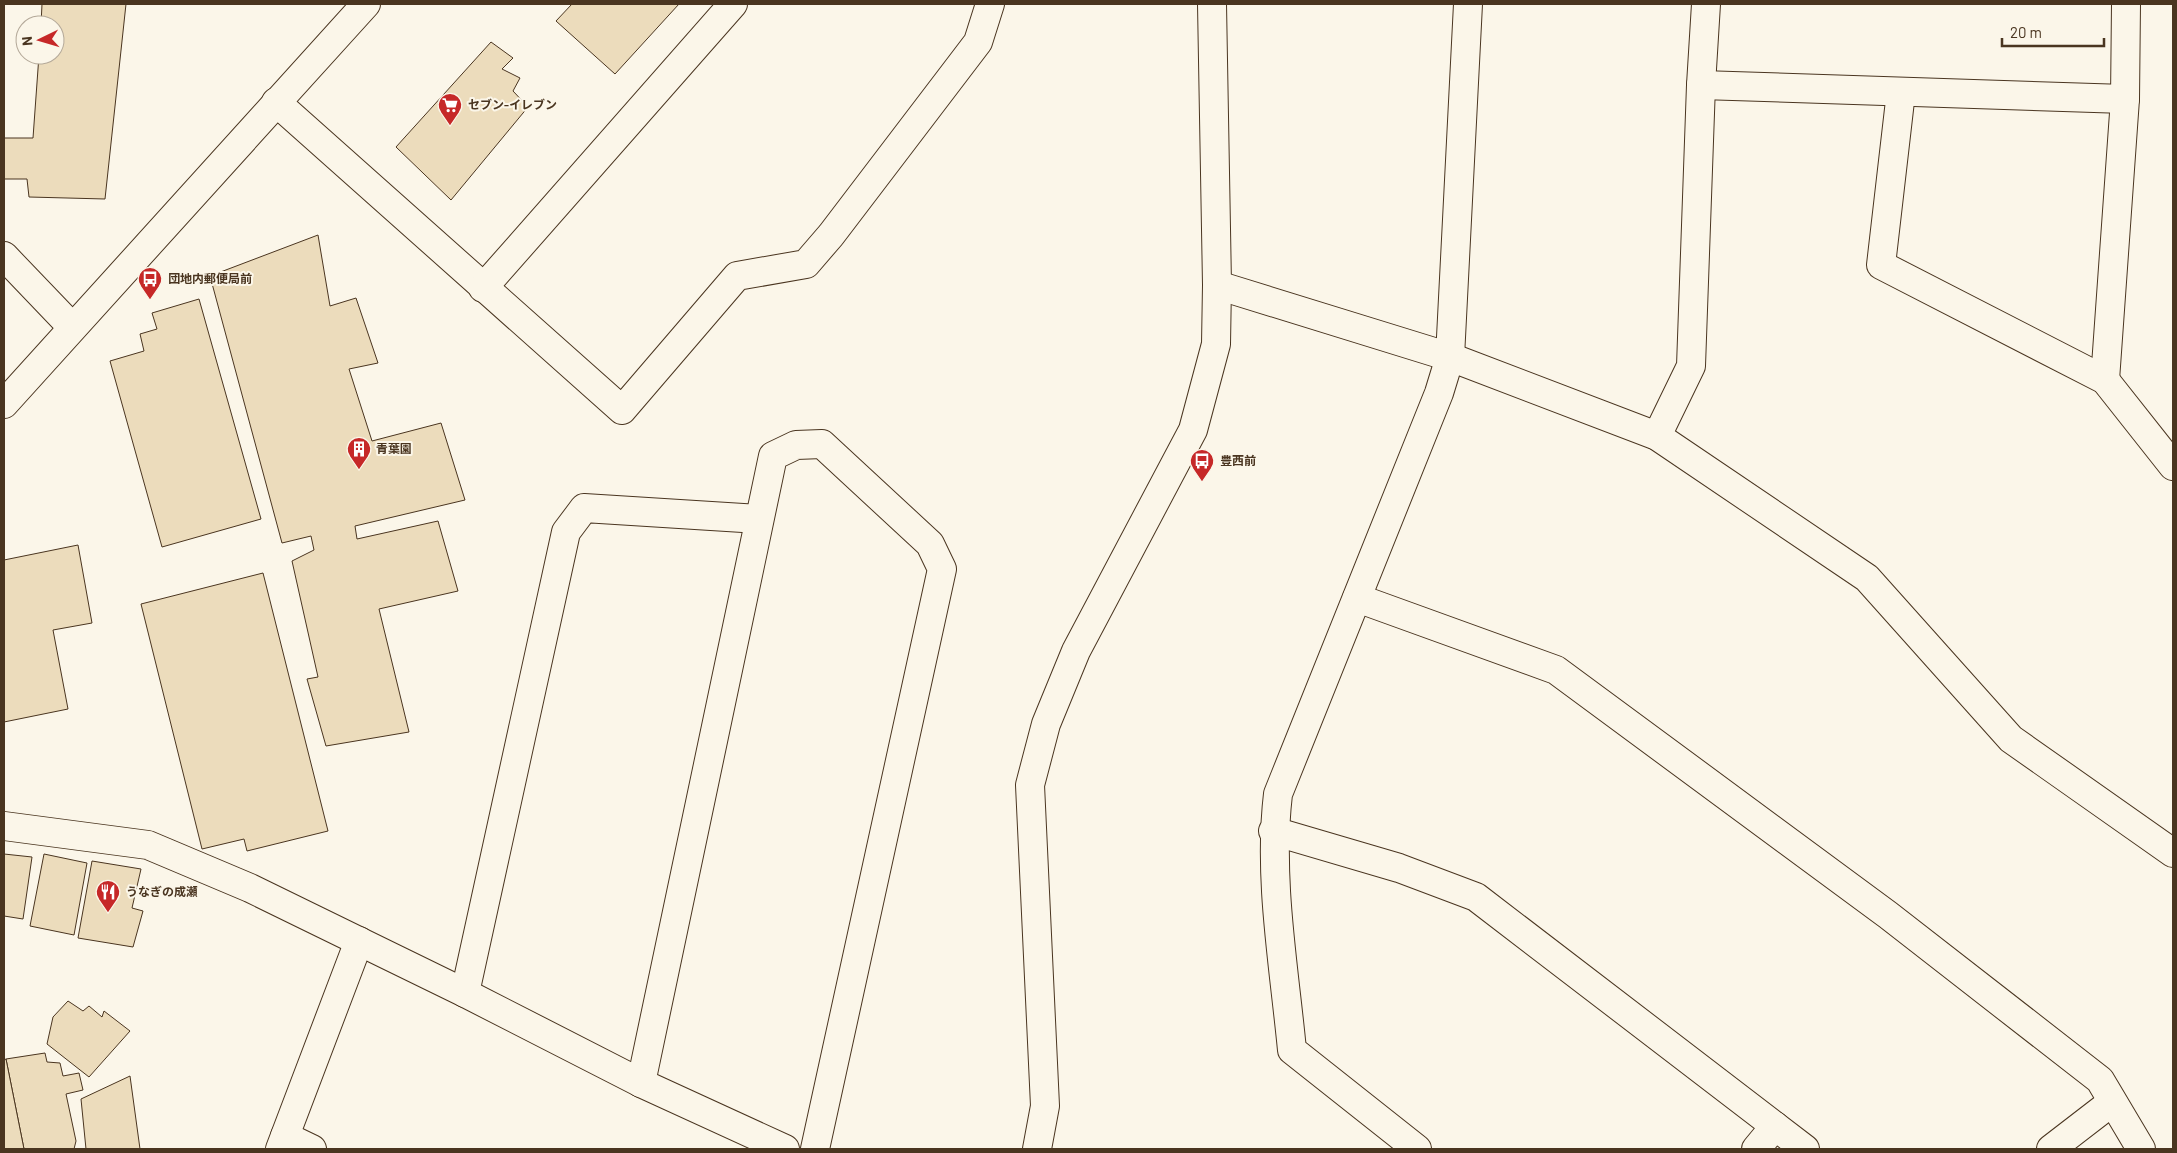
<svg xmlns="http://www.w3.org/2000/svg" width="2177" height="1153" viewBox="0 0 2177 1153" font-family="Barlow,'Noto Sans JP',sans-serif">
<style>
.building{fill:#ecdcbc;stroke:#4a3520}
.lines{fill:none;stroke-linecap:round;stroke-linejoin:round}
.minor-casing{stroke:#4a3520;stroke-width:30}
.minor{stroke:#fbf6e9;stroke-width:28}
.labels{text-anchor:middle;stroke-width:4;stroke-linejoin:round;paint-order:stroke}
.poi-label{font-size:12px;font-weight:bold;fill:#4a3520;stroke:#fbf6e9;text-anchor:start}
</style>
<rect width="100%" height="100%" fill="#fbf6e9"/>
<g class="building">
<path d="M42,4H126L105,199L29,197L27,179H4V138H33L39,55H55V25H41Z"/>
<path d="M572,4H679L615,74L556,21Z"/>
<path d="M491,42L513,58L502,69L520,78L513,91L528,107L451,200L396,147Z"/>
<path d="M318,235L330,306L356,298L378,363L349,369L372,441L441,423L465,500L355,526L357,539L438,521L458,591L379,609L409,732L326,746L307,679L318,677L292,561L314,550L311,536L282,543L210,276Z"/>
<path d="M199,299L261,519L162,547L110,361L144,351L140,334L157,329L152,313Z"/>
<path d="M78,545L92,623L53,630L68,709L4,722V560Z"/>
<path d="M263,573L328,831L247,851L244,839L202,849L141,604Z"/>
<path d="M4,854L32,857L23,919L4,916Z"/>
<path d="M44,854L87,863L74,935L30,926Z"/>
<path d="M92,861L141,869L132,908L143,911L133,947L78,938Z"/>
<path d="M68,1001L83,1011L89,1006L102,1017L104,1011L130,1031L89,1077L47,1044L53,1017Z"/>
<path d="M45,1053L47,1062L60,1063L63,1076L79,1073L83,1090L66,1094L76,1141L74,1149H24L6,1059Z"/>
<path d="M6,1059L24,1149H4V1060Z"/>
<path d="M130,1076L140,1149H86L81,1099Z"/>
</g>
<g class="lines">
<g class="minor-casing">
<g id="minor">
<path d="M1701,85L2125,99"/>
<path d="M1901,92L1881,265L2105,380L2173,466"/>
<path d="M276,102L622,410L737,276L806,264L831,235L978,42L990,4"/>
<path d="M4,256L72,327"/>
<path d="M1217,285L1450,357L1657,436L1867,578L2011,739L2173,853"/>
<path d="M483,288L733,4"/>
<path d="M2105,380L2125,99L2126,4"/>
<path d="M4,404L366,4"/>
<path d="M1657,436L1691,366L1701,85L1706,4"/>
<path d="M1357,598L1556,670L1888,915L2100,1080L2141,1149"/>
<path d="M4,826L148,845L250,888L465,993L641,1083L785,1149"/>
<path d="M1273,831L1399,868L1476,897L1805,1149"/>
<path d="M465,993L566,532L584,508L759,519"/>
<path d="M641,1083L773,456L796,445L822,444L930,544L942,569L815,1149"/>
<path d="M285,1136L312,1149"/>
<path d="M280,1149L359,941"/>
<path d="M1037,1149L1045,1106L1030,785L1046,724L1076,651L1193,430L1216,344L1217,285L1212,4"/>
<path d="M1417,1149L1292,1050C1284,966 1268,878 1278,794L1439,393L1450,357L1468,4"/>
<path d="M1756,1149L1775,1126"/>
<path d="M2051,1149L2112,1102"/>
</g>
</g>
<use href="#minor" class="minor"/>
</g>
<defs>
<g id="supermarket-pin" transform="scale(1.25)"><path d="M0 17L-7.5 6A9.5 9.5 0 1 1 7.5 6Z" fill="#c62828" stroke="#fbf6e9"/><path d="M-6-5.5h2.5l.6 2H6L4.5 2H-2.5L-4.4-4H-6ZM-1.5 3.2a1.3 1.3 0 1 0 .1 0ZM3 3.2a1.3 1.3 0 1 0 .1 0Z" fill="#fff"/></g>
<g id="bus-pin" transform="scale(1.25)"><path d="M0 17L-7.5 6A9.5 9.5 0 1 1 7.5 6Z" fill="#c62828" stroke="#fbf6e9"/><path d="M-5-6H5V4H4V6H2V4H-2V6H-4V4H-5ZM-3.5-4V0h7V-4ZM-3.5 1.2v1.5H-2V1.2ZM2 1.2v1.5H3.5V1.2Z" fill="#fff"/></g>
<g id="building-pin" transform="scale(1.25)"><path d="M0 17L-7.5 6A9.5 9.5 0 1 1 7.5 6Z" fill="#c62828" stroke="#fbf6e9"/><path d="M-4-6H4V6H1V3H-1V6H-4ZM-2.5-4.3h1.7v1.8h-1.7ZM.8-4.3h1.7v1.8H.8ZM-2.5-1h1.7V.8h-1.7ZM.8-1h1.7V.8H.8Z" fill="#fff"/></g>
<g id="restaurant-pin" transform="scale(1.25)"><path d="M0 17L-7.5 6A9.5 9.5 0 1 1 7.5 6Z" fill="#c62828" stroke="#fbf6e9"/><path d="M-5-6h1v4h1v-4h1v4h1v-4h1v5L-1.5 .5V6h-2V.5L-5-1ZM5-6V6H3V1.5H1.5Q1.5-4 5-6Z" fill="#fff"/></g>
</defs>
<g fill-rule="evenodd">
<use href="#supermarket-pin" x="450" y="105"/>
<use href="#bus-pin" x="150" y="279"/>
<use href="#building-pin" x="359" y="449"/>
<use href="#bus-pin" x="1202" y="461"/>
<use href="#restaurant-pin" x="108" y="892"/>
</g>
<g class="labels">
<g class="poi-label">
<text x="468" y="109">セブン-イレブン</text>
<text x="168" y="283">団地内郵便局前</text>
<text x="376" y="453">青葉園</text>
<text x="1220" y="465">豊西前</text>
<text x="126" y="896">うなぎの成瀬</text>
</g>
</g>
<rect width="2177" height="1153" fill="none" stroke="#4a3520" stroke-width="10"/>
<g transform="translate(40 40) rotate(265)"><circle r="24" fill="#fbf6e9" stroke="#b4a999"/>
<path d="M0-4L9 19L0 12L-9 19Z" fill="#c62828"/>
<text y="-8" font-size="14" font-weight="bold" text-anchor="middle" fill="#4a3520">N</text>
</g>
<path d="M2002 38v8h102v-8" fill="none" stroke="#4a3520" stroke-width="2.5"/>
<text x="2010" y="38" font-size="15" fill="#4a3520" stroke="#fbf6e9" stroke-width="4" paint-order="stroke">20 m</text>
</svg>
